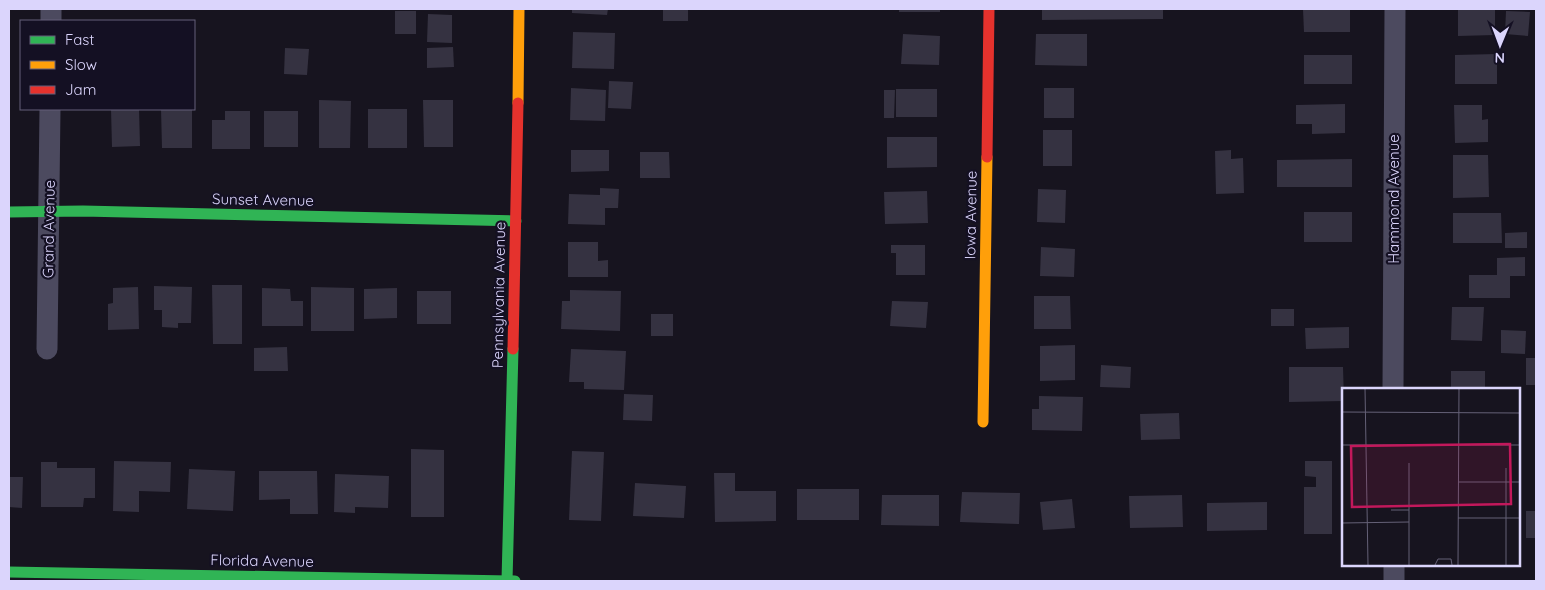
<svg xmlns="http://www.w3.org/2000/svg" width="1545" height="590" viewBox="0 0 1545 590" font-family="Quicksand,sans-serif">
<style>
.building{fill:#353241}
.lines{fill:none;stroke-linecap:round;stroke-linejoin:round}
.street{stroke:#4c4a5f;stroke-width:21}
.fast{stroke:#30b455;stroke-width:11}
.slow{stroke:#ff9f0a;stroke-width:11}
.jam{stroke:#e5322d;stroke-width:11}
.labels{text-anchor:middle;stroke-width:4.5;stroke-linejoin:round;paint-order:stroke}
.street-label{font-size:15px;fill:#dbd5fc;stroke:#141023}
.inset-road{fill:none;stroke:#656177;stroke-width:1}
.view{fill:#c2185b;fill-opacity:0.15;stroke:#c2185b;stroke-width:2.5}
.inset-edge{fill:none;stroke:#dbd5fc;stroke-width:2.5}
</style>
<rect width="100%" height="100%" fill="#17141f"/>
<g class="building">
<path d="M572,9H608L607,15L572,13Z"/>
<rect x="663" y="9" width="25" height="12"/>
<rect x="899" y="9" width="41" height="3"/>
<path d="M1042,9H1163V19L1042,20Z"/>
<path d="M1303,9H1350V32H1304Z"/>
<path d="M1458,9H1495V35L1458,36Z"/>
<rect x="395" y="11" width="21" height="23"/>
<path d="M1506,11L1530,12L1528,36L1505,34Z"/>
<path d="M428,14L452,15V43L427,42Z"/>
<path d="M573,32L615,33L614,69L572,68Z"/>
<path d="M903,34L940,36L939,65L901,64Z"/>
<path d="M1036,34H1087V66L1035,65Z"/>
<path d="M453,47L454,67L427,68V48Z"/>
<path d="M285,48L309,49L307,75L284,74Z"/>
<path d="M1497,54V84H1455V55Z"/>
<rect x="1304" y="55" width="48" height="29"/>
<path d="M609,81L633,82L631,109L608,108Z"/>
<path d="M571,88L606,90L605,121L570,120Z"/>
<rect x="1044" y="88" width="30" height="30"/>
<rect x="896" y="89" width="41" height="28"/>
<path d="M884,90H895L894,118H884Z"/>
<path d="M319,100L351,101L350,148H319Z"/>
<path d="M423,100H453V147H424Z"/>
<path d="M1345,104V133L1312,134V124H1296V105Z"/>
<path d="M1454,105H1482V120L1488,119V142L1455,143Z"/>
<path d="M111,109H139L140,146L112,147Z"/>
<path d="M161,109H192V148H162Z"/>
<rect x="368" y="109" width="39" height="39"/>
<path d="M225,111H250V149H212V120H225Z"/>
<rect x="264" y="111" width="34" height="36"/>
<rect x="1043" y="130" width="29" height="36"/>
<path d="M887,137H937V167L887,168Z"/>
<path d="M571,150H609V171L571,172Z"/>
<path d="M1231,150V159L1243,158L1244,193L1216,194L1215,151Z"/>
<path d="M640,152H669L670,178H640Z"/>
<path d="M1453,155H1488L1489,197L1453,198Z"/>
<path d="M1352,159V187H1277V160Z"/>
<path d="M600,188L619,189L618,208H605V225L568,224L569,194L600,195Z"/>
<path d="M1038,189L1066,190L1065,223L1037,222Z"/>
<path d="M927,191L928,223L885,224L884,192Z"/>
<rect x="1304" y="212" width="48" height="30"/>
<path d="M1453,213H1501L1502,243H1453Z"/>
<path d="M1527,232V248H1505V233Z"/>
<path d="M568,242H598V261L608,260V277H568Z"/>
<path d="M891,245H925V275H896V253H891Z"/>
<path d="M1041,247L1075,249L1074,277L1040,276Z"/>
<path d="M1525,257V276H1510V298H1469V275H1497V258Z"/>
<path d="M212,285H242V344H213Z"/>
<path d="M154,286L192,287L191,323H178V328L162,327V310H154Z"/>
<path d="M138,287L139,329L108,330V304L113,303V288Z"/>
<path d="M311,287L354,288V331H311Z"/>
<path d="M262,288L290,289L291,301H303V326H262Z"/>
<path d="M397,288V318L364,319V289Z"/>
<path d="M570,290L621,291L620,331L561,329L562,301H570Z"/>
<rect x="417" y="291" width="34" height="33"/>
<path d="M1034,296H1070L1071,329H1034Z"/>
<path d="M892,301L928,302L926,328L890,326Z"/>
<path d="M1452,307H1484L1482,341L1451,340Z"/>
<rect x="1271" y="309" width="23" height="17"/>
<rect x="651" y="314" width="22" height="22"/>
<path d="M1349,327V348L1306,349L1305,328Z"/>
<path d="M1501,330L1526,331L1525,354L1501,353Z"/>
<path d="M1075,345V380L1040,381V346Z"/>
<path d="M287,347L288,371H254V348Z"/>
<path d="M571,349L626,351L624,390L584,389V382H569Z"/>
<rect x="1526" y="358" width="10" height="27"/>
<path d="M1101,365L1131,367L1130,388L1100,387Z"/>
<path d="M1289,367H1343L1344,401L1289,402Z"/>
<rect x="1451" y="371" width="34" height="18"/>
<path d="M624,394L653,395L652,421L623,420Z"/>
<path d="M1039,396L1083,397L1082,431L1032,430V409H1039Z"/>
<path d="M1179,413L1180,439L1141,440L1140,414Z"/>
<path d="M411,449L444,450V517H411Z"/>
<path d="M572,451L604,452L601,521L569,520Z"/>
<path d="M114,461L171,462L170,492L139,491V512L113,511Z"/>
<path d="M1305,461H1332V534H1304V487H1316V477L1305,476Z"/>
<path d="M41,462H57V468H95V498H84L83,507H41Z"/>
<path d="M189,469L235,471L233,511L187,509Z"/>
<path d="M259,471H317L318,514H290V499L259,500Z"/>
<path d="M714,473H735V491H776V521L715,522Z"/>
<path d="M335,474L389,476L388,508L355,507V513L334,512Z"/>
<path d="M9,477H23L22,508L9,507Z"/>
<path d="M635,483L686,486L684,518L633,516Z"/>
<rect x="797" y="489" width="62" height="31"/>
<path d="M962,492L1020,493L1019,524L960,522Z"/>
<path d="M882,495H939V526L881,525Z"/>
<path d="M1182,495L1183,527L1130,528L1129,496Z"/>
<path d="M1072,499L1075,528L1043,530L1040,502Z"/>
<path d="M1267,502V530L1207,531V503Z"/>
<rect x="1526" y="511" width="10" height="27"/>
</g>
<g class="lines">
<g class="street">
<path d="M51,21V9"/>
<path d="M47,349L50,109"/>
<path d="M1393,389L1395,9"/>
<path d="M1394,564V581"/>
</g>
<g class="fast">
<path d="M9,212L83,211L516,221"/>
<path d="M9,572L515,581"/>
<path d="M507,581L513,349"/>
</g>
<g class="slow">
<path d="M518,103L519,9"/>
<path d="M983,422L987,157"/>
</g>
<g class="jam">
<path d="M987,157L989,9"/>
<path d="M513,349L518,103"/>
</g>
</g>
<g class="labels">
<g class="street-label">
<text transform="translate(1394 199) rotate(-90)" y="5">Hammond Avenue</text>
<text transform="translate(263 200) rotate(1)" y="5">Sunset Avenue</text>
<text transform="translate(971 215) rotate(-89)" y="5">Iowa Avenue</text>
<text transform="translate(49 229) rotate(-89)" y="5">Grand Avenue</text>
<text transform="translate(499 295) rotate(-89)" y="5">Pennsylvania Avenue</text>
<text transform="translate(262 561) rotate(1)" y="5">Florida Avenue</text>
</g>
</g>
<g transform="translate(1342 388)">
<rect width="178" height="178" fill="#17141f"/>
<path class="inset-road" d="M23,0L26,177M0,24L178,25M0,57H178M67,75V177M164,80V177M116,94H178M49,122H67M116,130H178M0,135L67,134M93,177L96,171H109L110,177M116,177L117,0"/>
<path class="view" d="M168,56L169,116L10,119L9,58Z"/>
<rect width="178" height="178" class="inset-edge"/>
</g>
<rect width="1545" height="590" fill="none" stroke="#dbd5fc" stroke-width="20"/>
<rect x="20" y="20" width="175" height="90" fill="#141023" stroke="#645f7a"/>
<rect x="30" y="36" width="25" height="8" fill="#30b455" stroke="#645f7a"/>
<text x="65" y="45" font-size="15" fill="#dbd5fc">Fast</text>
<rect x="30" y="61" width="25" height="8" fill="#ff9f0a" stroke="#645f7a"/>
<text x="65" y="70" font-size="15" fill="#dbd5fc">Slow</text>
<rect x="30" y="86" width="25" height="8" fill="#e5322d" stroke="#645f7a"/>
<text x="65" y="95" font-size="15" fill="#dbd5fc">Jam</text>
<g transform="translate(1500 45) rotate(181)" stroke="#141023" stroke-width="4" paint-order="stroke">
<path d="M0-4L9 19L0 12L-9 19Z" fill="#dbd5fc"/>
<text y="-8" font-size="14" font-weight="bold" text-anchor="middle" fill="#dbd5fc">N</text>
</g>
</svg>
